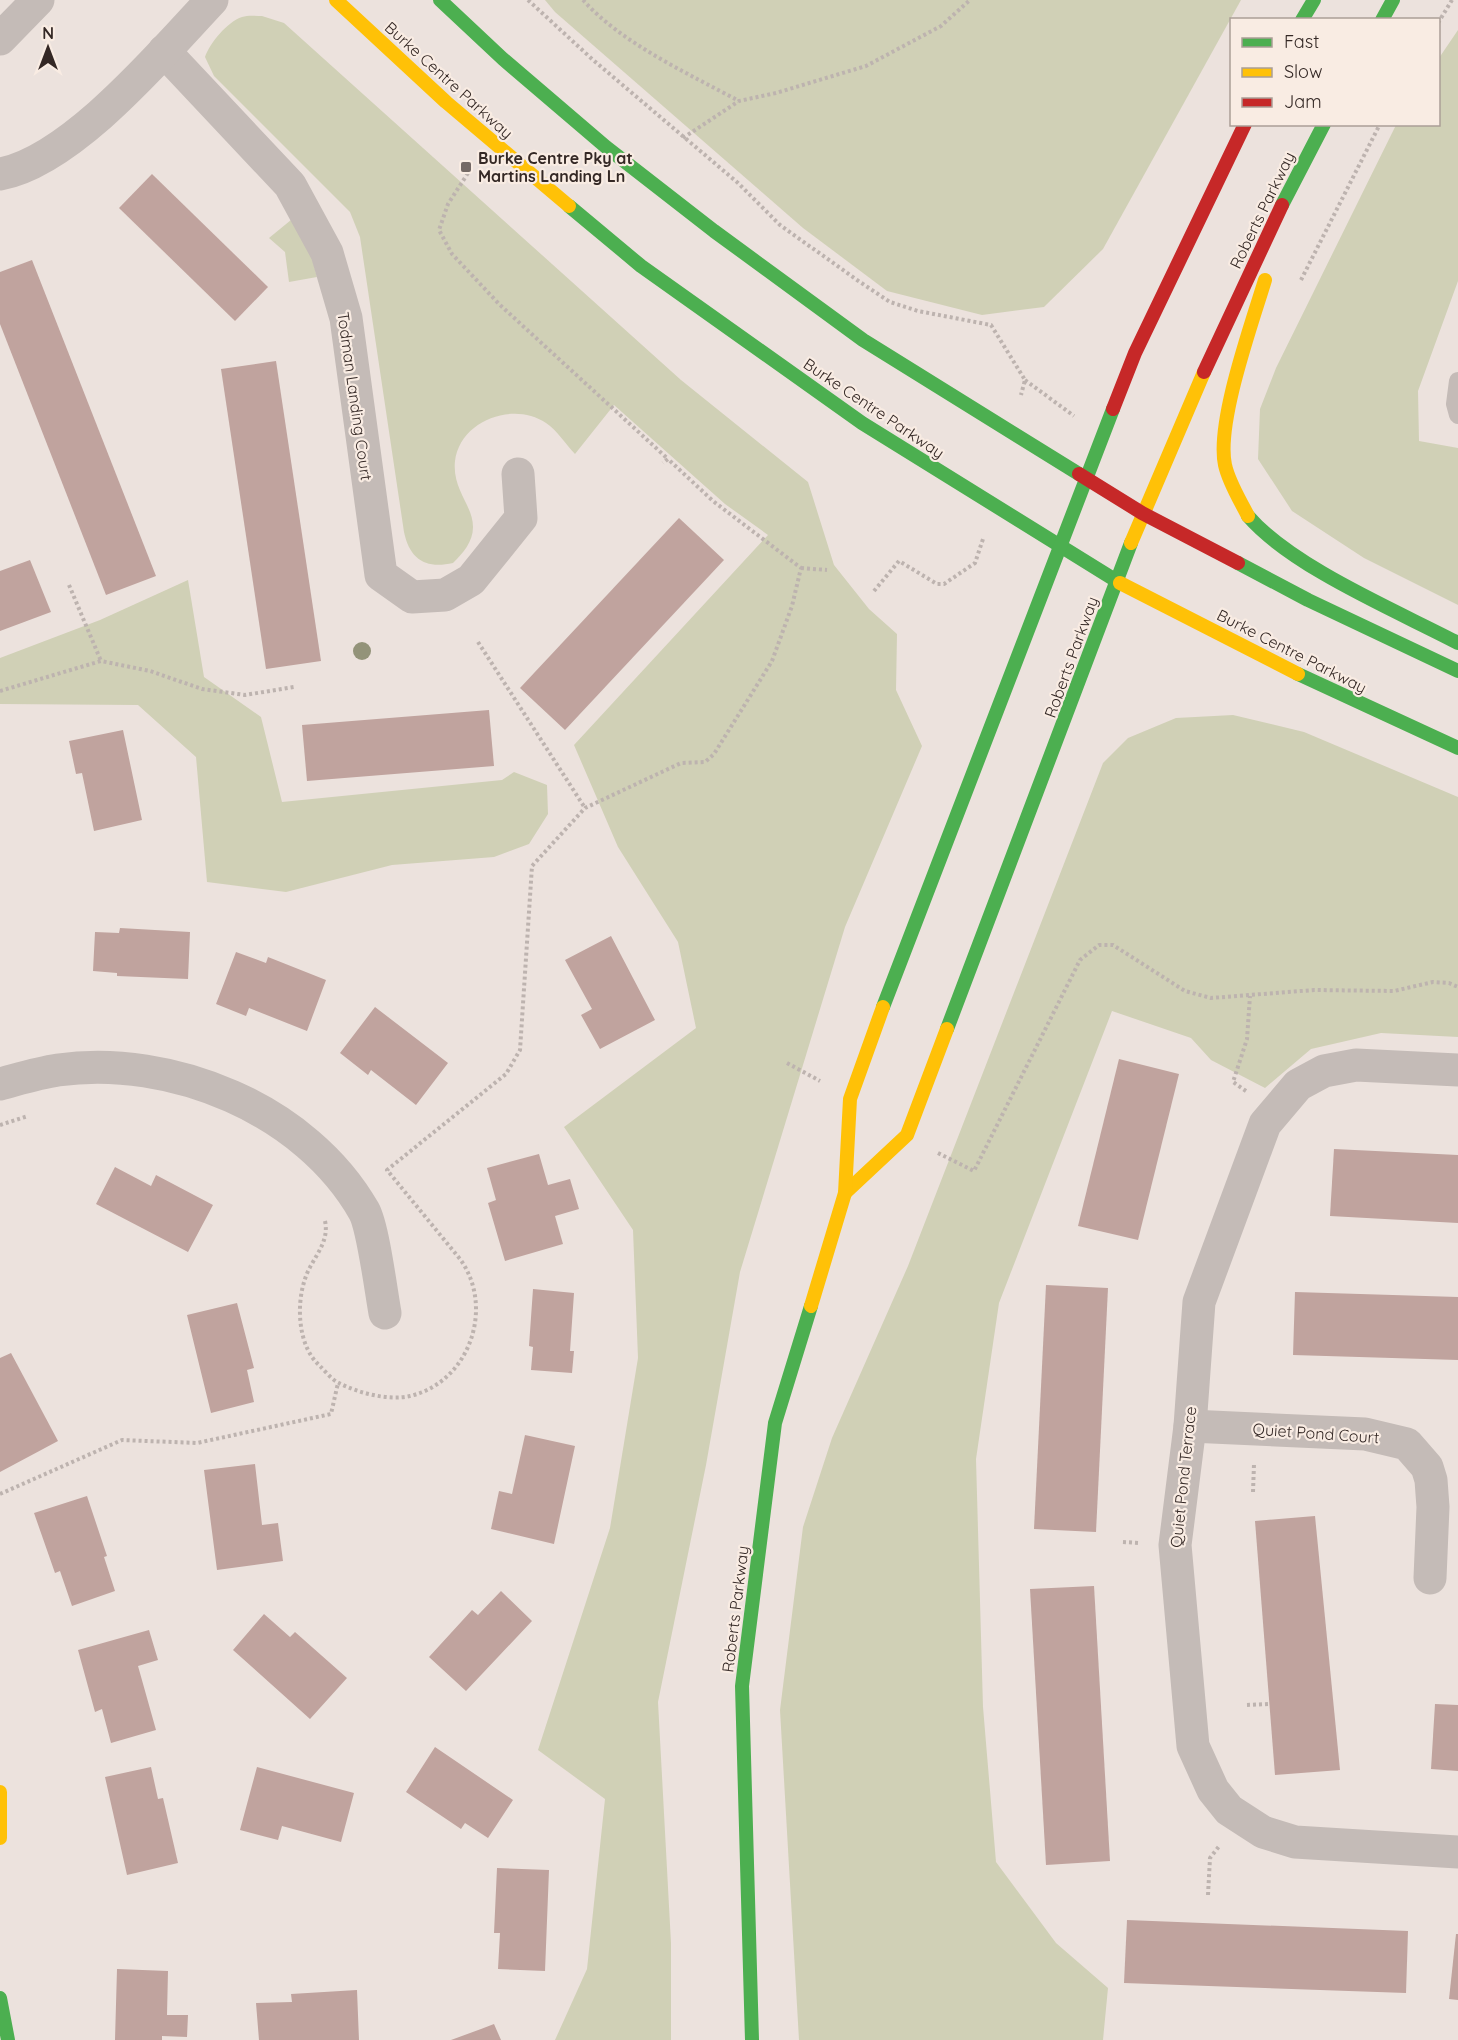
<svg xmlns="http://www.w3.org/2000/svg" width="1458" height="2040" viewBox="0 0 1458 2040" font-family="Quicksand,sans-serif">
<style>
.green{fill:#d0d0b6}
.building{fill:#c0a39e}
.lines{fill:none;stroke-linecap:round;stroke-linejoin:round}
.path{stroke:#bdb3af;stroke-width:4;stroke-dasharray:3 3;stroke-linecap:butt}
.lane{stroke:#c4bbb7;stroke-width:18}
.street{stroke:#c4bbb7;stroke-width:33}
.fast{stroke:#4caf50;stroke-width:14}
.slow{stroke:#ffc107;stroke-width:14}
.jam{stroke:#c62828;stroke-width:14}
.tree{fill:#939379}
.poi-dot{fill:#746965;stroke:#f9ece3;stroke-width:2}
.labels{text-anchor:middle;stroke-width:4.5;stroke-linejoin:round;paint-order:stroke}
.street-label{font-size:16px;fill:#342825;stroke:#f9ece3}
.poi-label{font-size:16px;font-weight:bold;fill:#342825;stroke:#f9ece3;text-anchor:start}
</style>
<rect width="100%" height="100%" fill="#ece2dd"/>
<g class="green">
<path d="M545,0H1241L1103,249L1044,307L982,315L887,291L803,228L555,12Z"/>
<path d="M262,16L284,23L681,380L808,482L834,565L869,609L897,634L896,690L922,746L845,927L740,1272L706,1465L658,1702L671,1943V2040H555L587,1969L605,1799L538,1750L610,1528L638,1358L633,1230L564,1127L696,1028L678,942L618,847L574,745L768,535L725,504L614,405L575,454C566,445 557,430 546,423C514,401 460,420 455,461C452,490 473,505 473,527C473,542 463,553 453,563C426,569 410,560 404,532L360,237L350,212L214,76L205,57C210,43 227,22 242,17C248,15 256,16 262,16Z"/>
<path d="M1458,30V281L1418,391L1419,441L1458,448V605L1364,558L1292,511L1258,459L1260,409L1276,368L1396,125L1438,124L1439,58Z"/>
<path d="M291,220L307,239L317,277L289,282L285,252L269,238Z"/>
<path d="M188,580L204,677L261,717L282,802L502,780L514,772L547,785L548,814L529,844L494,857L392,865L286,892L207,882L196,757L138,705L0,704V658L100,620Z"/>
<path d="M1233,715L1304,732L1458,797V1037L1381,1033L1311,1049L1265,1088L1211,1060L1191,1038L1112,1011L999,1303L976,1459L983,1707L996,1862L1056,1943L1108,1988L1103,2040H799L780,1710L803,1527L832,1438L908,1266L1103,763L1128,738L1176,718Z"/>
</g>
<g class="building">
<path d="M152,174L268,287L235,321L119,208Z"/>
<path d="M32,260L156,576L106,595L0,324V272Z"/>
<path d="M276,361L321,661L266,669L221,369Z"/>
<path d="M679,518L724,560L565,730L520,688Z"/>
<path d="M30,560L51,612L0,631V571Z"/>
<path d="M489,710L494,766L307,781L302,725Z"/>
<path d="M123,730L142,820L94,831L82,773L76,774L69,741Z"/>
<path d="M120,928L190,932L188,979L117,976V973L93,971L95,932L119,933Z"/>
<path d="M611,936L655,1020L600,1049L581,1015L592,1009L565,960Z"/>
<path d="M236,952L266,963L268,957L326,980L307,1031L249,1008L246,1016L216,1004Z"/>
<path d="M375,1007L448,1063L416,1105L371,1070L368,1075L340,1053Z"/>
<path d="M1119,1059L1179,1074L1138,1240L1078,1226Z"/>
<path d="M1334,1149L1458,1155V1223L1330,1216Z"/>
<path d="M539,1154L548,1185L570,1179L579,1209L555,1216L563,1244L505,1261L488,1203L496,1200L487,1168Z"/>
<path d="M115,1167L151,1186L156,1175L213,1205L188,1252L96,1204Z"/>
<path d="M1046,1285L1108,1288L1096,1532L1034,1529Z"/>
<path d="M533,1289L574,1293L570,1351H574L572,1373L531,1370L533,1347L529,1346Z"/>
<path d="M1295,1292L1458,1297V1360L1293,1355Z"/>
<path d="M237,1303L254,1368L247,1370L254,1402L211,1413L187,1315Z"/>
<path d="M11,1353L58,1441L0,1472V1358Z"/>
<path d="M525,1435L575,1446L554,1544L491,1529L499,1491L512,1494Z"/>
<path d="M255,1464L262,1525L278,1523L283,1561L217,1570L204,1470Z"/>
<path d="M87,1496L107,1556L104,1557L115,1591L72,1606L60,1571L55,1573L34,1513Z"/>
<path d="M1315,1516L1340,1770L1275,1775L1255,1521Z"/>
<path d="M1094,1586L1110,1861L1046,1865L1030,1589Z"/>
<path d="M501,1591L532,1621L466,1691L429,1657L472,1610L478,1615Z"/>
<path d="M264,1614L290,1637L295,1632L347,1678L310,1719L233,1650Z"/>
<path d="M149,1630L158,1660L138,1666L156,1730L111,1743L102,1709L95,1712L78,1650Z"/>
<path d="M1435,1704L1458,1705V1771L1431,1769Z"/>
<path d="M435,1747L513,1800L488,1838L465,1823L461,1829L406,1792Z"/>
<path d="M151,1767L158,1799L163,1798L178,1863L127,1875L105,1777Z"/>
<path d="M257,1767L354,1793L341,1842L282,1826L278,1840L240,1830Z"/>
<path d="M497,1868L549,1870L545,1971L498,1969L500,1933H494Z"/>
<path d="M1127,1920L1408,1931L1406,1993L1124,1983Z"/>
<path d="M1456,1934H1458V2000L1449,1999Z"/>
<path d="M117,1969L168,1971L167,2015H188L187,2037L162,2036V2040H115Z"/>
<path d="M357,1990L359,2040H259L256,2003L292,2002L291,1994Z"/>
<path d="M494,2024L501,2040H451L481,2029Z"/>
</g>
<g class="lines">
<g class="path">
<path d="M528,0L592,59L738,183L780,225L857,280L890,302L918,311L991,325L1025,380L1021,395"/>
<path d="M583,0C621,43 689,74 739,101"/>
<path d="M1438,23L1452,0"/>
<path d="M683,138L739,101L776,93L866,66L941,26L970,0"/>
<path d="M468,173L448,204L439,230L452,254L499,304L668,459"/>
<path d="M1301,280L1380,124"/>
<path d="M1025,380L1074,416"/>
<path d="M801,568L827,570"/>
<path d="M69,585L101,661"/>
<path d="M874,591L899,561L937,584H944L975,563L983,539"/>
<path d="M478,642L585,808"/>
<path d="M0,691L101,661L150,671L202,689L245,695L294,687"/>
<path d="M787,1063L820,1081"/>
<path d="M1246,1091L1233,1082L1247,1039L1250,996"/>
<path d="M0,1125L28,1116"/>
<path d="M938,1153L974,1171L1080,960L1099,945H1113L1185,991L1211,998L1314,990L1394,991L1433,982L1449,983L1458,987"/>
<path d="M325,1221C330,1244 311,1259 305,1279C296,1305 298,1346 319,1365C325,1371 332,1380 339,1383C358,1393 389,1401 410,1396C470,1382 495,1307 460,1259L387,1170L506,1074L520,1050L532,866L585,808L681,763L705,762L714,754L772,661L792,606L801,568L713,501L668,459L663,463"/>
<path d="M1253,1492L1254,1464"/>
<path d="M0,1494L122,1440L197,1443L331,1414L338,1383"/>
<path d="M1123,1542L1140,1543"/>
<path d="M1247,1705L1269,1704"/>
<path d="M1208,1895L1210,1858L1220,1845"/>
</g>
<path class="lane" d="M1458,381L1455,404L1458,415"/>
<g class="street">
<path d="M0,39L38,0"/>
<path d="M164,51L290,185L327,253L346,318L381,575L412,597L445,595L471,580L521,518L518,474"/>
<path d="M0,174C72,161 163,52 212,0"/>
<path d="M1458,1070L1356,1065L1324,1071L1298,1085L1265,1124L1199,1302L1190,1426L1175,1545L1193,1746L1213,1790L1229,1810L1263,1832L1295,1842L1458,1852"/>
<path d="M0,1084C19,1079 38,1073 58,1070C171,1054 306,1109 364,1211C373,1227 381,1291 385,1313"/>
<path d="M1190,1426L1365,1434L1407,1444L1427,1467L1431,1480L1433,1507L1430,1578"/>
</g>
<g class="fast">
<path d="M440,0L503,59L606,147L714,231L863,340L1079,474"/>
<path d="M1302,20L1314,0"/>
<path d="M1382,20L1393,0"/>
<path d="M1282,205L1324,124"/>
<path d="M569,206L641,266L862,423L1120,583"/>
<path d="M1248,516C1292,567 1397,611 1458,643"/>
<path d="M1238,563L1308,600L1458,671"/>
<path d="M1298,674L1458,748"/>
<path d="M883,1007L1113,409"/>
<path d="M947,1029L1131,543"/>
<path d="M0,1998L8,2040"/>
<path d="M752,2040L742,1686L775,1423L811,1306"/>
</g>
<g class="slow">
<path d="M336,0L446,102L569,206"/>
<path d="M1248,516C1240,500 1229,483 1225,465C1216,423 1252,323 1265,280"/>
<path d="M1131,543L1204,372"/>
<path d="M1120,583L1298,674"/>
<path d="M845,1193L907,1135L947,1029"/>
<path d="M811,1306L845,1193L850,1099L883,1007"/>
<path d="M0,1792V1838"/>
</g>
<g class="jam">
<path d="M1204,372L1282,205"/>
<path d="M1113,409L1135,353L1245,124"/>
<path d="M1079,474L1142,513L1238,563"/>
</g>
</g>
<circle class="tree" cx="362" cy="651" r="9"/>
<rect class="poi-dot" x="460" y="161" width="12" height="12" rx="3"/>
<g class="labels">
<g class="street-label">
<text transform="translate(449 80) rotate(42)" y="6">Burke Centre Parkway</text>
<text transform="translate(1262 210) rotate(-64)" y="6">Roberts Parkway</text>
<text transform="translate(355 396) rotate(82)" y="6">Todman Landing Court</text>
<text transform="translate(874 408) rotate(34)" y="6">Burke Centre Parkway</text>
<text transform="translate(1292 651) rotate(27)" y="6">Burke Centre Parkway</text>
<text transform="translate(1071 657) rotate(-70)" y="6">Roberts Parkway</text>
<text transform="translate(1316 1433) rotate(4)" y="6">Quiet Pond Court</text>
<text transform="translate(1183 1477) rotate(-84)" y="6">Quiet Pond Terrace</text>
<text transform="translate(735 1609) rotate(-83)" y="6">Roberts Parkway</text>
</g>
<g class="poi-label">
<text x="478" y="164">Burke Centre Pky at<tspan x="478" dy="18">Martins Landing Ln</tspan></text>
</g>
</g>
<rect x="1230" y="18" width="210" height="108" fill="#f9ece3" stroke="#aa9e97" stroke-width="1.5"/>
<rect x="1242" y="38" width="30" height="9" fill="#4caf50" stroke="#aa9e97" stroke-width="1.5"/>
<text x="1284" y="48" font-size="18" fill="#342825">Fast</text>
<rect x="1242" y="68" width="30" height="9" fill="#ffc107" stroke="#aa9e97" stroke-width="1.5"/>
<text x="1284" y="78" font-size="18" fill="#342825">Slow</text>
<rect x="1242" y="98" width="30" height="9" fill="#c62828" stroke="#aa9e97" stroke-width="1.5"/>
<text x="1284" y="108" font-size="18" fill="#342825">Jam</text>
<g transform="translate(48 48)" stroke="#f9ece3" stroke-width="4.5" paint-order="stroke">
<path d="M0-4.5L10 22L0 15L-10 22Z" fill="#342825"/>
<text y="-9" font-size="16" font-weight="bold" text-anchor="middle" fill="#342825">N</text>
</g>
</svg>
